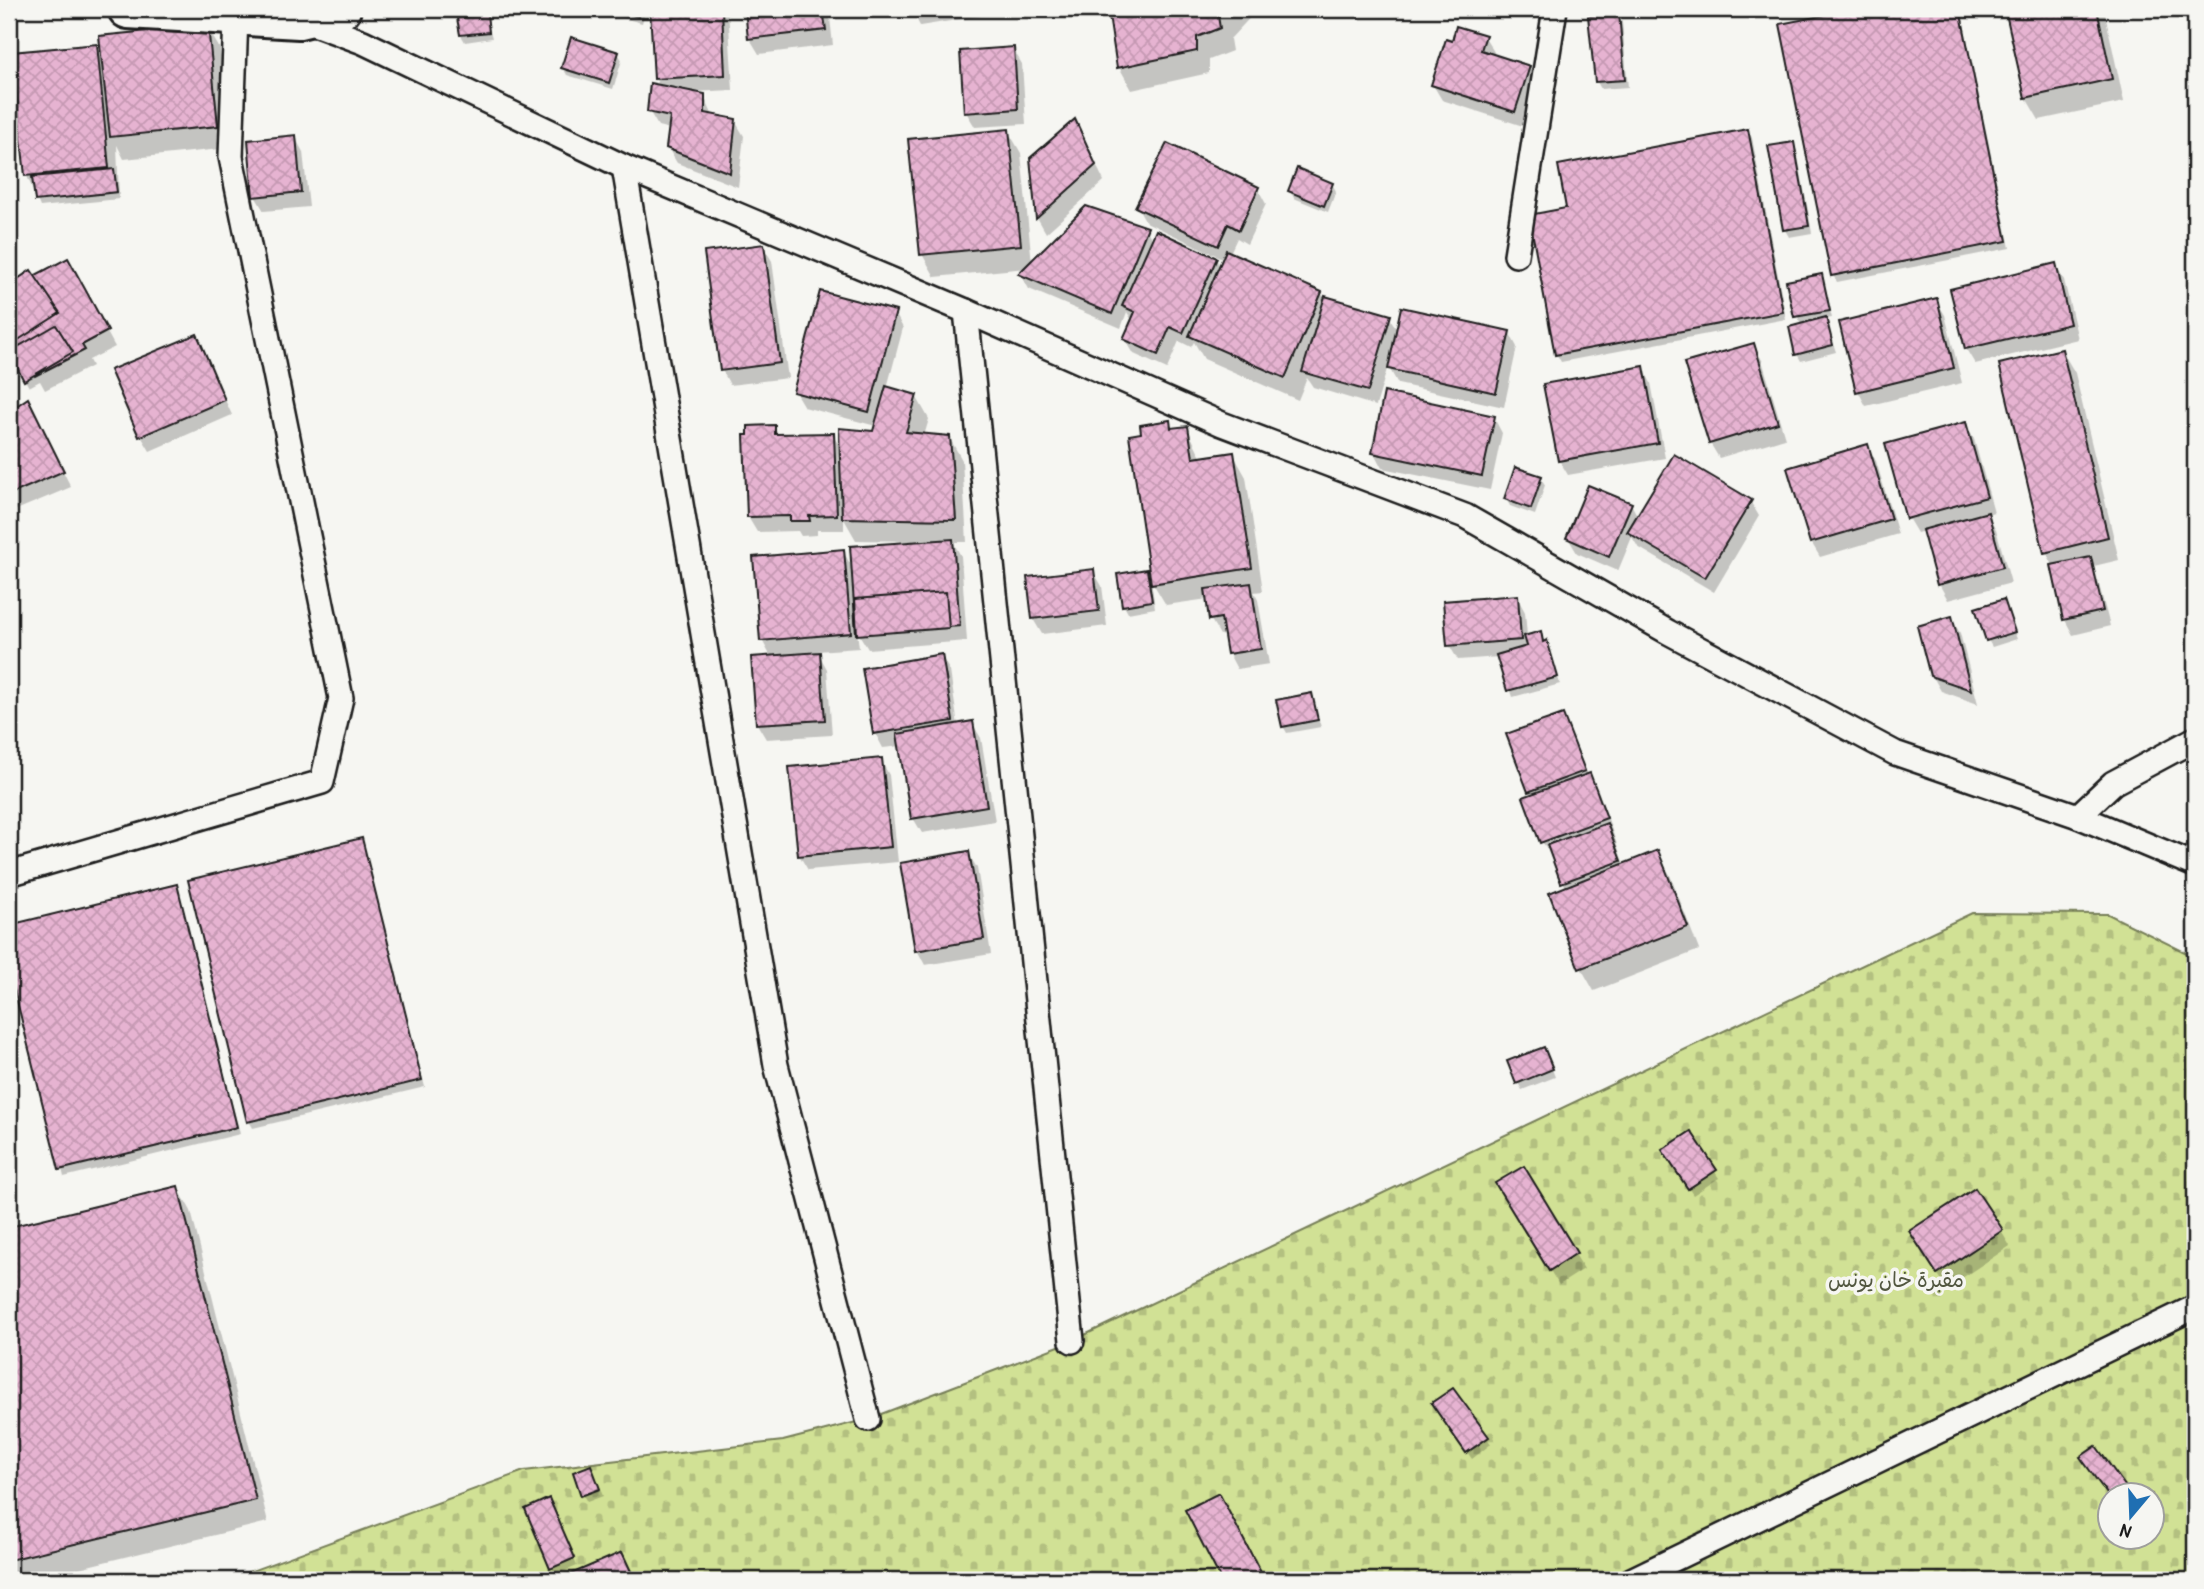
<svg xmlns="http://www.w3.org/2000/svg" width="2204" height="1589" viewBox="0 0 2204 1589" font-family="'Patrick Hand','Playpen Sans Arabic',sans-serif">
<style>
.cemetery{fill:url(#cemetery-stones);stroke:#767e58;stroke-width:2;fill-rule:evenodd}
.shadow{fill:#0003}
.building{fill:url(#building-cross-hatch);stroke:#1c1c1c;stroke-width:2}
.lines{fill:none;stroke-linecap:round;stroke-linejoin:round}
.lane-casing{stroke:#1c1c1c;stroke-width:28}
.street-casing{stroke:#1c1c1c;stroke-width:44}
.lane{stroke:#f6f6f2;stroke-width:23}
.street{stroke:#f6f6f2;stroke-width:38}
.labels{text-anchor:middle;stroke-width:7;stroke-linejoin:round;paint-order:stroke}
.park-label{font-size:21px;fill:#525740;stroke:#f6f6f2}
</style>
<defs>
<pattern id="cemetery-stones" width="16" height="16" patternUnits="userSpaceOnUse" patternTransform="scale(1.75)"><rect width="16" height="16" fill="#d1e195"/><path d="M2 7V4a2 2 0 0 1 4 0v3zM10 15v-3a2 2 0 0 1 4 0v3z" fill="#b3c080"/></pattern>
<pattern id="building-cross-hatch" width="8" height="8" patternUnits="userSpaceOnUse" patternTransform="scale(1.75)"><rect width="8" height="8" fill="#e6b3d1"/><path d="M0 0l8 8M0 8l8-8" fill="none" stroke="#c599b3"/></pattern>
</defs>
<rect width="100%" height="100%" fill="#f6f6f2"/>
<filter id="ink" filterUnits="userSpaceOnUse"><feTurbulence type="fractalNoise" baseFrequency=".0143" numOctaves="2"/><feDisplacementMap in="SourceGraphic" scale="14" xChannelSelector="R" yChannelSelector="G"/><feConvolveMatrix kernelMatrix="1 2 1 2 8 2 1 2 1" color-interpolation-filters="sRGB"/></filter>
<g filter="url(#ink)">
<path class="cemetery" d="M1972,913L2108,914L2195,957V1580H227L524,1471L783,1441L868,1419L1072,1341ZM2110,1494H2152V1536H2110Z"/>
<g class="shadow">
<path d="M646,9L642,23L619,17L615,10Z"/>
<path d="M652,9H728L733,90L692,92L704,96L713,116L735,121L744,136L738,187L677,163L668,148L670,129L658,126L649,111L660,87L655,78Z"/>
<path d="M746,9H829L833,45L759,54L750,39Z"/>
<path d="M911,9H1005L1006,12L920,26Z"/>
<path d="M1110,9H1258L1230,39L1232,51L1209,60V73L1132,90L1119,67Z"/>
<path d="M1865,9H1961L2010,248L1837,282L1833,275L1782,25Z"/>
<path d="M2007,9H2104L2124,102L2039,120L2026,98Z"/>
<path d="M1618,15L1622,22L1628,87L1601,89L1597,82Z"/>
<path d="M486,16L492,38L465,42L461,35Z"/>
<path d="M207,27L220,49L230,148L124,159L117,145L119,199L40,207L27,176L96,45L103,58Z"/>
<path d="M1485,37L1494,52L1493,56L1529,67L1538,82L1523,126L1442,100L1433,85L1453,43Z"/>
<path d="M1013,49L1022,64L1026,124L975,127L966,112Z"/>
<path d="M618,53L622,60L613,89L567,75L563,68Z"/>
<path d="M9,55L19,143L9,145Z"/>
<path d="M1008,131L1021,153L1032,263L1146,229L1153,241L1216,259L1220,267L1224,259L1146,222L1137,206L1258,189L1266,204L1247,244L1237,238L1230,253L1321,293L1326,301L1389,317L1398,331L1509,332L1517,347L1504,407L1398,384L1388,366L1376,406L1313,387L1307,378L1298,400L1204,359L1194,342L1191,347L1179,341L1167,369L1134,354L1125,339L1133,322L1127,312L1121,328L1029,289L1021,275L1027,268L935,277L922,254Z"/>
<path d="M1748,131L1752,138L1786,319L1561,362L1557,355L1568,210Z"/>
<path d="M1082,136L1104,181L1046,233L1038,219L1032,158Z"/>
<path d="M295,137L303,152L309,207L264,211L255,196Z"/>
<path d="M1793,144L1797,151L1812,233L1789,237L1785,230Z"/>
<path d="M1332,184L1336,191L1328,212L1294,198L1290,191Z"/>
<path d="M763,246L772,261L788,378L730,385L722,370Z"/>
<path d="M2055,265L2064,280L2078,339L1975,364L1966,349L1952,290Z"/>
<path d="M9,266L17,282L76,275L115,347L89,360L92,366L45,390L40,381L29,387L15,363L12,365L9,360Z"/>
<path d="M1821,276L1832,318L1825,319L1836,352L1801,361L1797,354L1801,326L1788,283Z"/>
<path d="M1936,300L1945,315L1962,383L1866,406L1858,391Z"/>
<path d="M895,313L903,328L887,388L916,396L929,419L924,436L949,437L962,460L967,542H953L961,556L967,641L868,649L857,631L859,648L817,651L827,669L832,735L766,739L757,724L753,659L771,657L762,640L843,551L853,569L909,544V541L856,540L844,519V530H817V535L801,536L798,531L757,532L748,517L774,427L779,436L833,435L841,449L875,433L876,426L804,407L795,392Z"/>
<path d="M196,336L232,415L150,451L141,436Z"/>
<path d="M1753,345L1762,360L1785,438L1719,458L1710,443Z"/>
<path d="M2062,351L2075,373L2119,560L2094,566L2110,626L2073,635L2065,620L2054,567L2046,552Z"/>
<path d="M1643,368L1651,383L1665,458L1568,475L1559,460Z"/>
<path d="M27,400L71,487L9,513V413Z"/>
<path d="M1494,418L1502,433L1490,490L1382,468L1374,453Z"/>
<path d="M1169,422L1173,430L1187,428L1202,459L1233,454L1246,477L1263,591L1254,592L1258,600L1269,664L1237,669L1229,654L1225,634L1220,635L1211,620L1208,599L1166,605L1151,580L1155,608L1128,613L1124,606L1146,571L1153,582L1143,435Z"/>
<path d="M1965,424L1974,439L1994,512L1987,514L1996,529L2011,583L1948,600L1939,584L1924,531L1917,533L1908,518Z"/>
<path d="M1867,446L1876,461L1898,534L1820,557L1811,542Z"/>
<path d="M1541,478L1545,485L1535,515L1510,506L1506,499Z"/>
<path d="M1750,501L1759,516L1714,592L1638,547L1632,537L1618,571L1577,553L1568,538L1631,504L1638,517Z"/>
<path d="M1093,571L1102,586L1107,626L1042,634L1033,619L1028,579Z"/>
<path d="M1517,597L1525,612L1527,636L1540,633L1550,650L1560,684L1513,697L1499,657L1458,660L1449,645Z"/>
<path d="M2003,601L2017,639L1992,647L1988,640Z"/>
<path d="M1951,618L1960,633L1978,704L1941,691L1932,675Z"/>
<path d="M941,656L950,671L958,726L972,723L981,738L995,821L922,833L913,818L901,746L883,748L875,733Z"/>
<path d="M1311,695L1321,727L1287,733L1283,726Z"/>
<path d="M1563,716L1588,775L1598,790L1624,865L1657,852L1670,875L1699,950L1594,991L1581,968L1566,888L1553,856L1542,842L1529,791Z"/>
<path d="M881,760L889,775L898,862L808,870L799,855Z"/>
<path d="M361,840L425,1087L253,1128L249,1121Z"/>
<path d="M968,853L977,868L991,954L925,965L917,950Z"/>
<path d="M176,886L240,1134L64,1177L9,962V927Z"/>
<path d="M1547,1056L1555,1077L1522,1090L1518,1083Z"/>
<path d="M1690,1134L1719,1178L1693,1195L1668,1157Z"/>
<path d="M1523,1168L1584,1269L1559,1285L1506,1199Z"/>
<path d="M178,1188L191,1211L268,1522L30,1580H14L9,1571V1229Z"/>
<path d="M2001,1231L2010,1246L1947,1288L1919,1246Z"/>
<path d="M1437,1410L1487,1438L1491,1444L1472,1459Z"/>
<path d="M591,1467L603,1496L587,1502L583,1495Z"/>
<path d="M553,1507L577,1566L556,1575L552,1568Z"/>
</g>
<g class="building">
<path d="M614,9H640L638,17Z"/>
<path d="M650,9H722L725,75L654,79Z"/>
<path d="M745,9H823L826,30L748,39Z"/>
<path d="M1108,9H1224L1218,16L1220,28L1197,37V51L1117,68Z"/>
<path d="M1856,9H1960L2007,241L1831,276L1780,24Z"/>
<path d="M2005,9H2097L2112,79L2025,98Z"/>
<path d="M1619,13L1625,80L1595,82L1588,16Z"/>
<path d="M487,14L489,32L460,35L457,18Z"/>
<path d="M208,25L218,126L110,137L99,36Z"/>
<path d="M1456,26L1486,35L1481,50L1530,66L1515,112L1431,85L1446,39L1452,41Z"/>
<path d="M571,37L619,52L609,83L561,68Z"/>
<path d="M97,44L109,168L25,176L12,52Z"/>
<path d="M1014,47L1018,109L964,113L960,51Z"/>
<path d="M650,83L705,94V113L736,119L730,173L666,148L670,117L647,112Z"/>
<path d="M1075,119L1096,165L1036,219L1030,158Z"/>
<path d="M1009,129L1021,245L920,255L908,139Z"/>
<path d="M1748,129L1783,312L1555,355L1529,215L1566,208L1558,165Z"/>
<path d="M296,135L301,192L253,197L248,140Z"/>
<path d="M1794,142L1809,226L1783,230L1768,146Z"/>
<path d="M1167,143L1259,187L1239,230L1228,224L1218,246L1135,207Z"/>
<path d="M1297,168L1333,183L1324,206L1288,191Z"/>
<path d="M114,169L117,192L35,201L32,177Z"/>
<path d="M1086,206L1148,227L1112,314L1018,274Z"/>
<path d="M1156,230L1217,258L1183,333L1170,327L1158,355L1123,339L1135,312L1122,306Z"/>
<path d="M764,244L780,363L720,371L704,252Z"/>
<path d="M1226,250L1322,292L1285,378L1189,336Z"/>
<path d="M68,258L108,331L82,345L85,350L35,376L15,339L30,332L9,289Z"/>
<path d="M2056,263L2070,324L1965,349L1950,289Z"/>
<path d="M31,270L60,313L9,346V285Z"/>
<path d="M1822,274L1830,311L1794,317L1786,281Z"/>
<path d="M820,291L896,311L869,412L793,392Z"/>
<path d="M1325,296L1391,315L1368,391L1302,372Z"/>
<path d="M1937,298L1954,368L1856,392L1839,322Z"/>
<path d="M1401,307L1510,331L1496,393L1388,369Z"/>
<path d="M1826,317L1833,345L1795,355L1789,327Z"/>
<path d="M56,325L73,352L24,381L9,352Z"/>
<path d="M197,334L225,400L139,437L110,370Z"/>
<path d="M1754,343L1778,423L1709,444L1684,363Z"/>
<path d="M2062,349L2108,537L2044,553L1999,364Z"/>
<path d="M1644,366L1658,443L1558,461L1543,384Z"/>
<path d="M886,386L917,395L906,432L950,436L956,520L842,518L839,428L873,431Z"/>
<path d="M1384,392L1495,416L1482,476L1372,453Z"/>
<path d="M28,398L64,471L9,495V411Z"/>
<path d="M1170,420L1171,428L1188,426L1193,458L1234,452L1252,568L1151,584L1129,435L1141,433L1140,425Z"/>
<path d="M1966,422L1987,497L1906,519L1885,444Z"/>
<path d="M775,425V434L834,433L837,515L809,516L810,521H790V516L747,517L744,435H748V426Z"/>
<path d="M1868,444L1891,519L1810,543L1787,468Z"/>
<path d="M1674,454L1752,500L1705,578L1627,532Z"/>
<path d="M1515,467L1542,476L1531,509L1504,499Z"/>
<path d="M1588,485L1632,503L1609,557L1566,538Z"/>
<path d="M1988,512L2003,567L1937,585L1922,530Z"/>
<path d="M953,539L960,626L856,634L850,546Z"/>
<path d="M844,549L851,633L760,641L753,557Z"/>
<path d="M2091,557L2103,611L2063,620L2051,565Z"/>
<path d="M1094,569L1099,611L1032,619L1027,577Z"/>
<path d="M1147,569L1152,601L1122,606L1117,574Z"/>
<path d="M1251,583L1261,649L1227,654L1221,618L1209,620L1205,589Z"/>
<path d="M946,592L949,628L857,635L855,599Z"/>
<path d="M1518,595L1521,640L1447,646L1443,601Z"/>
<path d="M2004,599L2015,632L1986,641L1975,608Z"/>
<path d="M1952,616L1971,690L1930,676L1917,626Z"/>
<path d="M1541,631L1543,642L1547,640L1558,677L1507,691L1496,655L1527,646L1524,636Z"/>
<path d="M820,652L825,720L756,724L751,657Z"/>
<path d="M942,654L953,721L873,734L862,668Z"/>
<path d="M2195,680V700L2188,684Z"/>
<path d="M1312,693L1318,720L1282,727L1276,700Z"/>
<path d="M1563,714L1585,771L1528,792L1506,734Z"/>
<path d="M973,721L987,806L911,819L897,734Z"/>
<path d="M882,758L891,847L798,856L789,767Z"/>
<path d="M1590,773L1607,818L1540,843L1523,797Z"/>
<path d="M1607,823L1621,861L1561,883L1547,845Z"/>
<path d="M362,838L422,1080L247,1122L188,880Z"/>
<path d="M1658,850L1688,927L1579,969L1549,893Z"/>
<path d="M969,851L984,939L915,951L900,863Z"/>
<path d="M177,884L237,1127L59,1170L9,969V925Z"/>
<path d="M1544,1047L1553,1069L1516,1084L1507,1061Z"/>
<path d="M1691,1131L1717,1170L1688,1189L1662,1150Z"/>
<path d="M1524,1166L1577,1253L1549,1271L1495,1183Z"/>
<path d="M178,1186L256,1500L9,1560V1227Z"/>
<path d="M1975,1188L2003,1230L1937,1274L1909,1231Z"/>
<path d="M1453,1388L1489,1437L1466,1453L1431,1403Z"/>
<path d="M2096,1446L2131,1494H2110V1498L2080,1457Z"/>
<path d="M591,1465L600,1489L581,1496L573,1472Z"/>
<path d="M1219,1493L1265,1580H1221L1185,1510Z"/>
<path d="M549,1498L575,1558L550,1569L525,1509Z"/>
<path d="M622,1552L635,1580H557Z"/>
</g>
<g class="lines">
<g class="lane-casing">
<g id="lane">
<path d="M306,21L363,42L624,167L966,311L1222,424L1465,516L1668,632L1895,753L2078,816L2195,865"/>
<path d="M624,167L776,1065L868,1419"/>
<path d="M1516,255L1555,9"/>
<path d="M966,311L1072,1341"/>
<path d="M2078,816L2113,783L2195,739"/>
<path d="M9,874L322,782L341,698L231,157L236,16"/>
<path d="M1631,1580L2195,1307"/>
</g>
</g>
<g class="street-casing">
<path id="street" d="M128,9L299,19L341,9"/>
</g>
<use href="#lane" class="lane"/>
<use href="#street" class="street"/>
</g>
</g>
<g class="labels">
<g class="park-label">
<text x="1896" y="1287">مقبرة خان يونس</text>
</g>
</g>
<rect width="2204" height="1589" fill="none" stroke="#f6f6f2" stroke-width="35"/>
<rect x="18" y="18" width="2169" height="1554" fill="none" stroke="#1c1c1c" stroke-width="2.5" filter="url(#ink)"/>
<g transform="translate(2131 1516) rotate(199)"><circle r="33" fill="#f6f6f2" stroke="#9f9f9c" stroke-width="2"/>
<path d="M0-5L12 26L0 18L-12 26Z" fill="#1f6fb2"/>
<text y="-10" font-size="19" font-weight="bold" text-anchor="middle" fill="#1c1c1c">N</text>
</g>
</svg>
